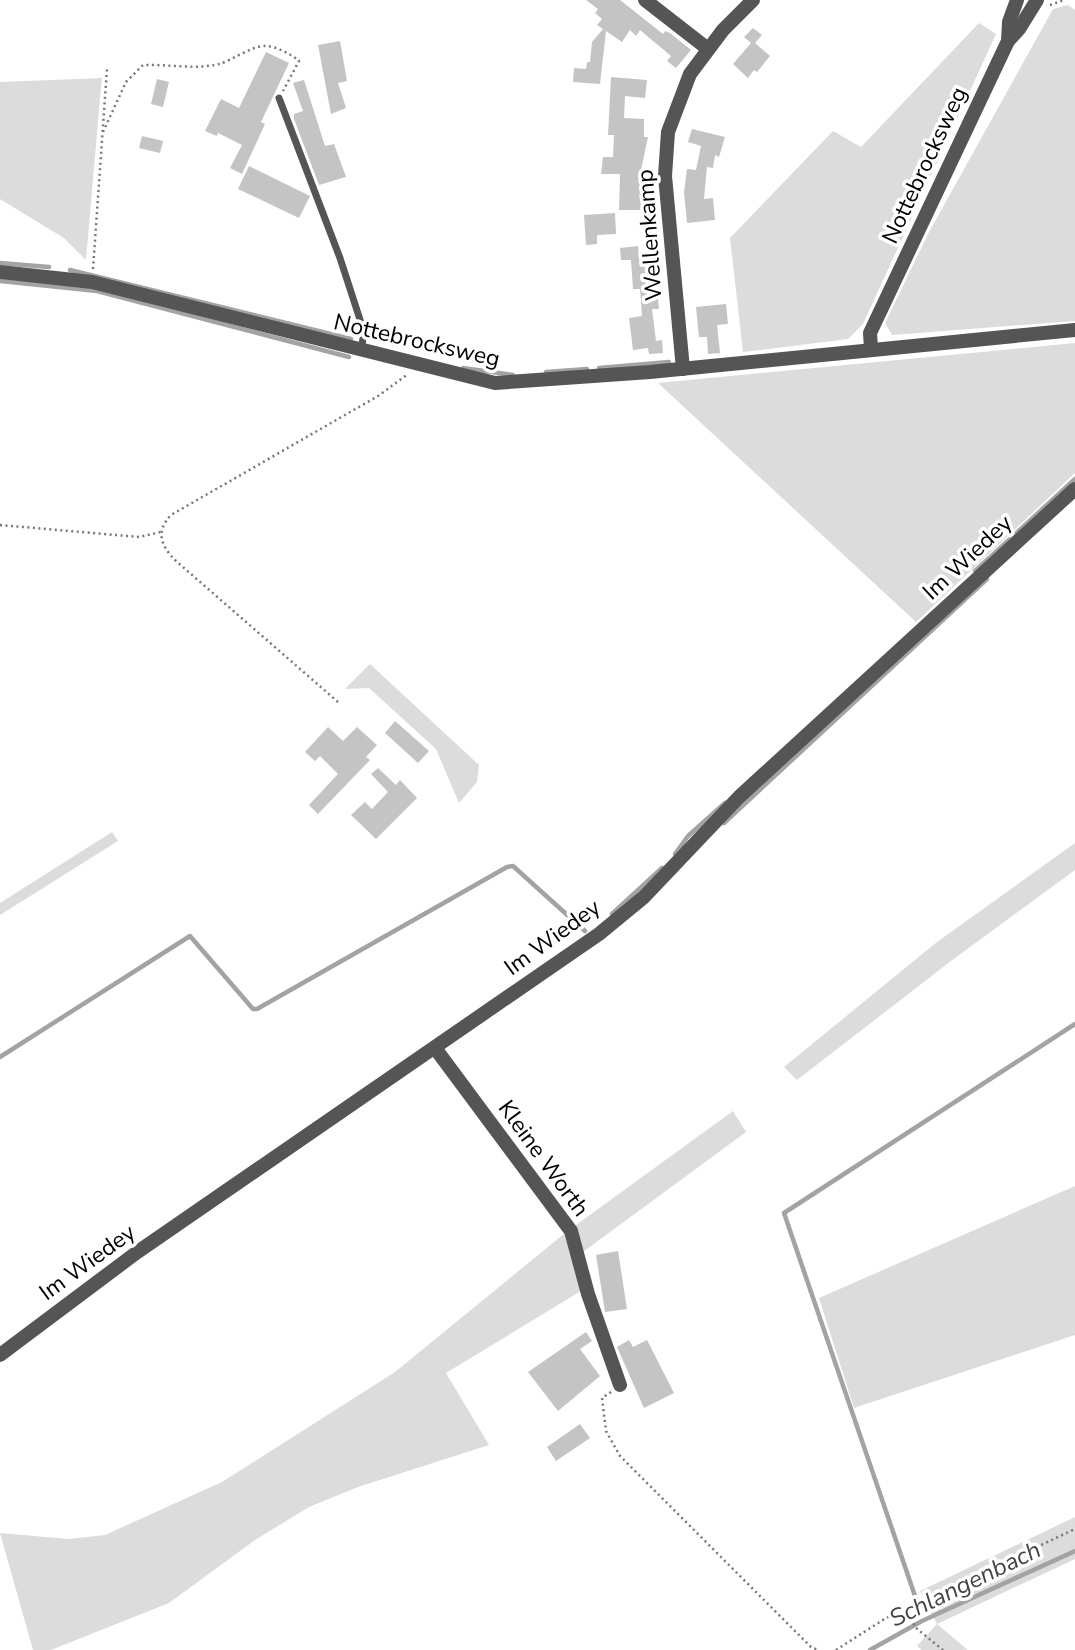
<svg xmlns="http://www.w3.org/2000/svg" width="1075" height="1650" viewBox="0 0 1075 1650" font-family="'Nunito Sans',sans-serif">
<style>
.green{fill:#dcdcdc}
.lines{fill:none;stroke-linecap:round;stroke-linejoin:round}
.stream{stroke:#a3a3a3;stroke-width:4.5}
.building{fill:#c4c4c4}
.path{stroke:#777;stroke-width:2.5;stroke-dasharray:2 3.5;stroke-linecap:butt}
.service{stroke:#555;stroke-width:7}
.minor{stroke:#555;stroke-width:14}
.labels{text-anchor:middle;stroke-width:7;stroke-linejoin:round;paint-order:stroke}
.street-label{font-size:23px;fill:#000;stroke:#fff}
.water-label{font-size:24px;font-style:italic;fill:#444;stroke:#fff}
</style>
<rect width="100%" height="100%" fill="#fff"/>
<g class="green">
<path d="M1068,5L1075,10V321L892,335L885,323L929,232L1053,9Z"/>
<path d="M979,23L996,34L863,324L848,339L743,352L730,238L833,131L861,147Z"/>
<path d="M102,78L101,87L86,260L64,238L0,199V82Z"/>
<path d="M1075,343V473L916,622L658,383Z"/>
<path d="M370,664L479,765L477,782L459,803L436,749L369,688L345,689Z"/>
<path d="M112,832L118,841L0,915V903Z"/>
<path d="M1075,843V870L951,961L797,1080L784,1067L937,942Z"/>
<path d="M733,1111L746,1132L583,1252L591,1285L446,1373L489,1445L358,1487L309,1507L255,1540L169,1603L51,1650H33L0,1533L69,1539L105,1535L222,1482L395,1372L565,1233Z"/>
<path d="M1075,1186V1335L854,1408L819,1298Z"/>
<path d="M1075,1517V1559L937,1624L968,1650H922L917,1646L937,1624L920,1591Z"/>
</g>
<g class="lines">
<g class="stream">
<path d="M0,263L49,267"/>
<path d="M70,270L351,339"/>
<path d="M0,281L97,291L349,357"/>
<path d="M463,368L513,375"/>
<path d="M599,368L669,362"/>
<path d="M546,372L587,369"/>
<path d="M975,571L1075,479"/>
<path d="M724,823L987,579"/>
<path d="M675,854L688,836L725,803"/>
<path d="M612,914L662,868"/>
<path d="M0,1057L190,936L253,1009H257L507,867L513,866L585,931"/>
<path d="M915,1596L784,1213L1075,1024"/>
<path d="M870,1650L922,1621L1075,1551"/>
</g>
</g>
<g class="building">
<path d="M586,0H620L663,34L665,31L670,33L691,50L676,68L667,61L671,56L640,30L636,36L630,30L622,42L606,31L600,84L573,82L574,68L586,69L587,62H590L592,42L603,29L597,25L602,19L595,13L598,9Z"/>
<path d="M753,28L762,35L755,43L770,56L757,72L754,70L748,78L733,64L751,43L744,37Z"/>
<path d="M340,41L347,81L338,83L346,108L331,114L318,45Z"/>
<path d="M266,52L289,63L261,122L265,124L242,174L230,168L242,145L218,133L217,136L205,131L221,99L239,108Z"/>
<path d="M611,77L647,80L645,98L625,96L624,118L644,119V137H648L641,170V210H619L620,174H601L603,157H613L614,135H608Z"/>
<path d="M157,79L169,82L163,107L151,104Z"/>
<path d="M304,80L325,146L334,144L346,177L319,185L294,119V114L303,111L293,83Z"/>
<path d="M692,129L725,137L719,157L715,155L713,168L707,167L704,199L713,198L715,220L687,223L684,192L687,169L696,170L701,146L688,142Z"/>
<path d="M142,136L163,141L160,153L139,148Z"/>
<path d="M249,166L310,196L299,218L238,189Z"/>
<path d="M615,213L616,234L597,235V244L586,245L584,215Z"/>
<path d="M638,246L639,258L654,257L659,309H652L656,341L662,340L663,353L649,354L648,348L633,350L629,318L642,316L640,289H633L631,260H621L620,248Z"/>
<path d="M726,304L728,324L717,325L720,353L708,354L707,337H699L696,307Z"/>
<path d="M395,721L429,751L418,763L385,733Z"/>
<path d="M328,727L343,741L357,727L377,745L366,757L370,760L318,814L309,805L338,774L320,756L315,761L305,752Z"/>
<path d="M378,768L396,785L400,780L417,798L376,839L351,815L365,802L372,809L388,792L371,774Z"/>
<path d="M618,1251L627,1309L605,1312L596,1255Z"/>
<path d="M586,1332L592,1341L580,1349L600,1376L558,1411L528,1372Z"/>
<path d="M629,1340L633,1347L647,1340L674,1393L644,1408L617,1347Z"/>
<path d="M580,1424L590,1438L556,1461L547,1447Z"/>
</g>
<g class="lines">
<g class="path">
<path d="M1050,5L1064,0"/>
<path d="M103,132L126,82L143,65C168,64 195,70 219,64C233,60 251,46 265,46C276,46 291,54 299,61L283,91"/>
<path d="M93,269L107,69"/>
<path d="M0,525L139,537L161,532"/>
<path d="M338,702L176,561C161,546 155,532 171,515L378,396L408,374"/>
<path d="M611,1392L602,1398L606,1431L620,1456L811,1647L818,1650"/>
<path d="M905,1609L916,1628L943,1650"/>
<path d="M836,1650L886,1618L1075,1529"/>
</g>
<path class="service" d="M279,98L340,258L364,332L361,351"/>
<g class="minor">
<path d="M645,0L708,49"/>
<path d="M1008,41L1009,22L1017,0"/>
<path d="M0,272L92,282L495,383L650,372L1075,330"/>
<path d="M871,348L870,333L1008,41L1019,29L1037,0"/>
<path d="M683,369L665,176L668,132L690,74L723,30L753,0"/>
<path d="M435,1048L571,1231L588,1294L620,1385"/>
<path d="M0,1355L136,1253L599,934L644,897L739,797L1075,489"/>
</g>
</g>
<g class="labels">
<g class="street-label">
<text transform="translate(924 165) rotate(-65)" y="8">Nottebrocksweg</text>
<text transform="translate(649 235) rotate(-94)" y="8">Wellenkamp</text>
<text transform="translate(417 340) rotate(13)" y="8">Nottebrocksweg</text>
<text transform="translate(967 557) rotate(-43)" y="8">Im Wiedey</text>
<text transform="translate(552 937) rotate(-36)" y="8">Im Wiedey</text>
<text transform="translate(544 1158) rotate(54)" y="8">Kleine Worth</text>
<text transform="translate(87 1262) rotate(-36)" y="8">Im Wiedey</text>
</g>
<g class="water-label">
<text transform="translate(965 1584) rotate(-26)" y="8">Schlangenbach</text>
</g>
</g>
</svg>
